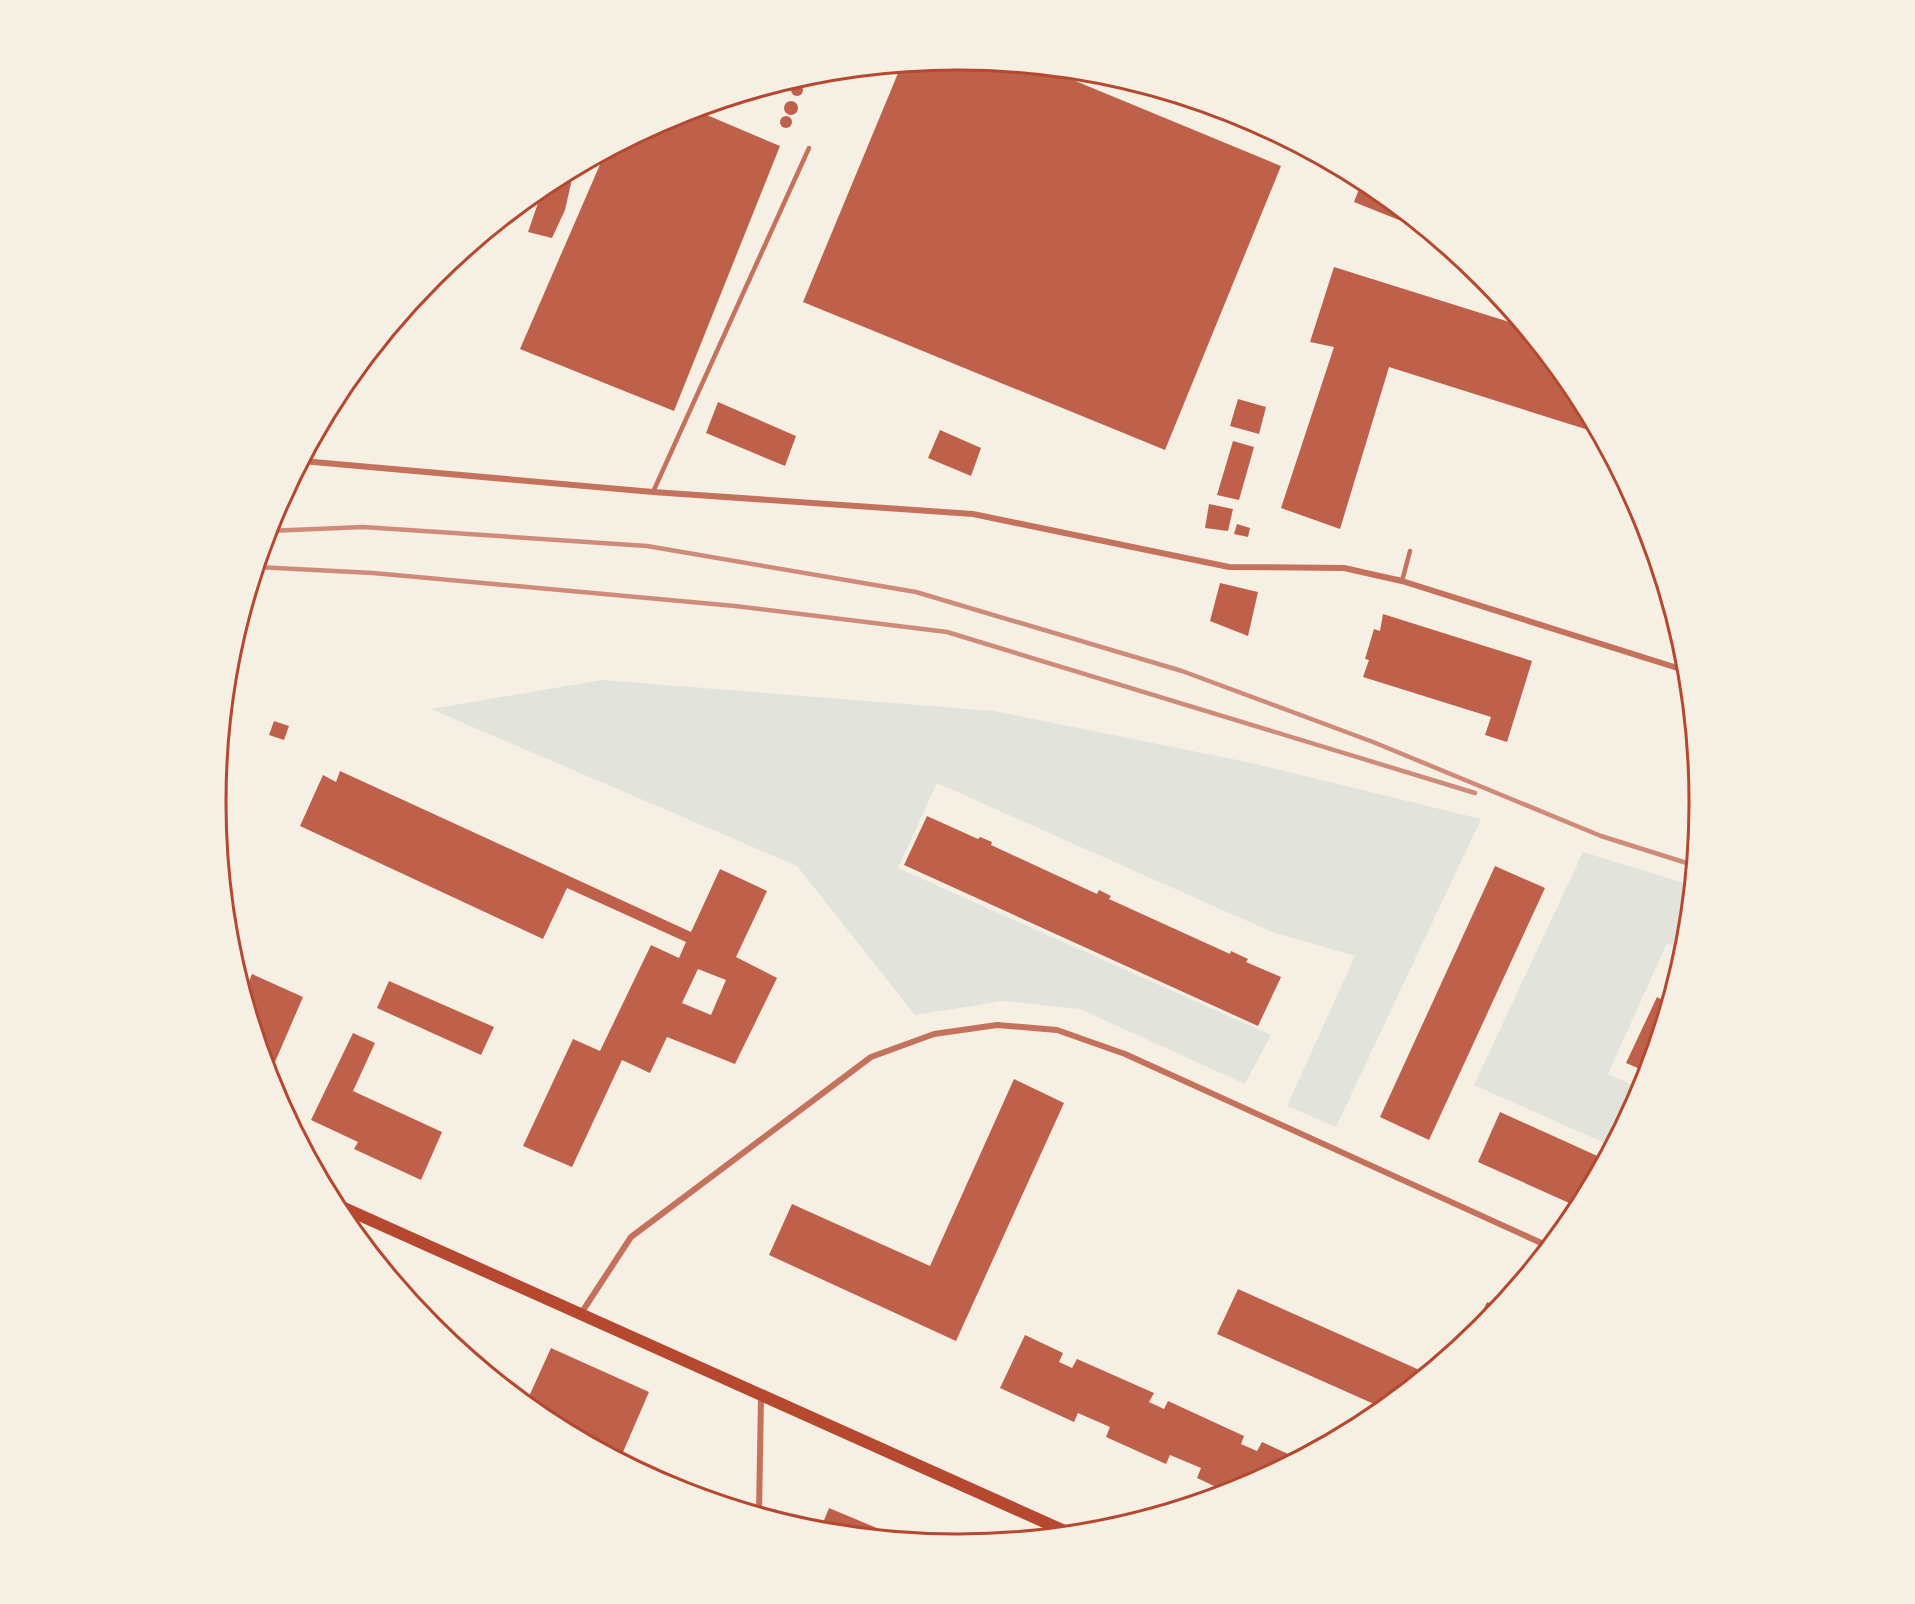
<svg xmlns="http://www.w3.org/2000/svg" width="1915" height="1604" viewBox="0 0 1915 1604" font-family="'DejaVu Sans',sans-serif">
<style>
.green{fill:#e2e4dc}
.building{fill:#bf614a;fill-rule:evenodd}
.lines{fill:none;stroke-linecap:round;stroke-linejoin:round}
.service{stroke:#c5725c;stroke-width:4.5}
.minor{stroke:#c5725c;stroke-width:6}
.secondary{stroke:#b5482f;stroke-width:12}
.rail{stroke:#cf8b77;stroke-width:4.5}
.rim{fill:none;stroke:#b5482f;stroke-width:3}
</style>
<rect width="100%" height="100%" fill="#f6efe4"/>
<g class="green">
<path d="M602,680L994,711L1247,762L1481,819L1336,1127L1287,1106L1355,956L1272,932L937,783L898,868L1271,1035L1245,1084L1080,1009L1003,1001L915,1015L797,866L431,709Z"/>
<path d="M1583,852L1691,885L1684,951L1667,943L1608,1074L1642,1089L1611,1146L1474,1085Z"/>
</g>
<g class="building">
<path d="M958,60L1044,68L1281,166L1165,450L803,302L901,66Z"/>
<circle cx="797" cy="90" r="6"/>
<circle cx="791" cy="108" r="7"/>
<path d="M695,110L780,146L674,411L520,349L605,153L674,116Z"/>
<circle cx="786" cy="122" r="6"/>
<path d="M574,170L565,210L552,238L528,232L538,203L532,202L534,194L546,185Z"/>
<path d="M1362,181L1370,185L1424,230L1354,202Z"/>
<path d="M1334,267L1522,326L1575,390L1598,433L1389,367L1340,529L1281,508L1334,347L1310,342Z"/>
<path d="M1238,399L1266,407L1259,434L1230,426Z"/>
<path d="M718,402L796,436L785,466L706,433Z"/>
<path d="M940,430L981,448L971,476L928,458Z"/>
<path d="M1233,441L1254,447L1239,500L1217,495Z"/>
<path d="M1209,504L1233,509L1228,531L1205,528Z"/>
<path d="M1237,524L1250,528L1248,537L1234,534Z"/>
<path d="M1220,583L1258,592L1248,636L1210,621Z"/>
<path d="M1383,614L1532,661L1507,742L1485,735L1491,717L1363,677L1369,660L1365,659L1374,629L1380,631Z"/>
<path d="M274,721L289,726L284,740L269,735Z"/>
<path d="M340,771L691,932L720,869L767,891L736,957L777,978L735,1064L667,1037L650,1073L622,1060L572,1167L523,1146L573,1039L600,1051L651,945L679,958L686,942L567,888L543,939L300,826L323,775L336,782ZM698,969L726,980L711,1015L682,1003Z"/>
<path d="M927,816L978,839L980,837L992,842L991,845L1097,894L1099,890L1111,896L1109,899L1230,954L1231,951L1248,959L1246,962L1281,977L1258,1026L904,865Z"/>
<path d="M1495,866L1545,888L1429,1140L1380,1117Z"/>
<path d="M252,974L303,997L269,1076L244,993Z"/>
<path d="M389,981L494,1027L481,1055L377,1008Z"/>
<path d="M1657,997L1668,1003L1647,1072L1626,1063Z"/>
<path d="M353,1033L375,1043L353,1091L442,1132L421,1180L354,1149L358,1142L311,1120Z"/>
<path d="M1014,1079L1064,1103L956,1341L769,1255L792,1204L930,1266Z"/>
<path d="M1500,1112L1604,1159L1578,1207L1478,1162Z"/>
<path d="M1238,1289L1424,1372L1423,1376L1383,1408L1217,1334Z"/>
<path d="M1487,1302L1498,1307L1482,1327L1471,1336Z"/>
<path d="M1025,1335L1063,1353L1059,1362L1072,1368L1077,1359L1154,1393L1149,1402L1164,1409L1168,1401L1244,1436L1241,1444L1257,1451L1262,1442L1297,1458L1241,1488L1227,1492L1197,1478L1201,1468L1170,1455L1166,1464L1106,1437L1110,1427L1078,1413L1074,1422L1000,1388Z"/>
<path d="M551,1348L649,1392L620,1459L545,1419L526,1403Z"/>
<path d="M829,1508L884,1531L881,1536L820,1530Z"/>
<path d="M951,1533L973,1542L946,1543Z"/>
</g>
<g class="lines">
<g class="service">
<path d="M653,492L809,148"/>
<path d="M1402,581L1410,551"/>
</g>
<g class="minor">
<path d="M302,461L653,492L973,514L1229,567L1344,568L1402,581L1687,671"/>
<path d="M580,1315L631,1237L871,1057L934,1034L997,1025L1057,1030L1125,1054L1548,1246"/>
<path d="M759,1513L761,1396"/>
</g>
<path class="secondary" d="M335,1204L1069,1533"/>
<g class="rail">
<path d="M268,531L363,527L647,546L916,592L1182,671L1373,742L1601,836L1693,865"/>
<path d="M257,567L373,573L735,606L947,632L1475,793"/>
</g>
</g>
<path d="M0 0H1915V1604H0ZM957 70H958A731 731 0 0 1 1689 801V803A731 731 0 0 1 958 1534H957A731 731 0 0 1 226 803V801A731 731 0 0 1 957 70Z" fill="#f6efe4" fill-rule="evenodd"/>
<path class="rim" d="M957 70H958A731 731 0 0 1 1689 801V803A731 731 0 0 1 958 1534H957A731 731 0 0 1 226 803V801A731 731 0 0 1 957 70Z"/>
</svg>
